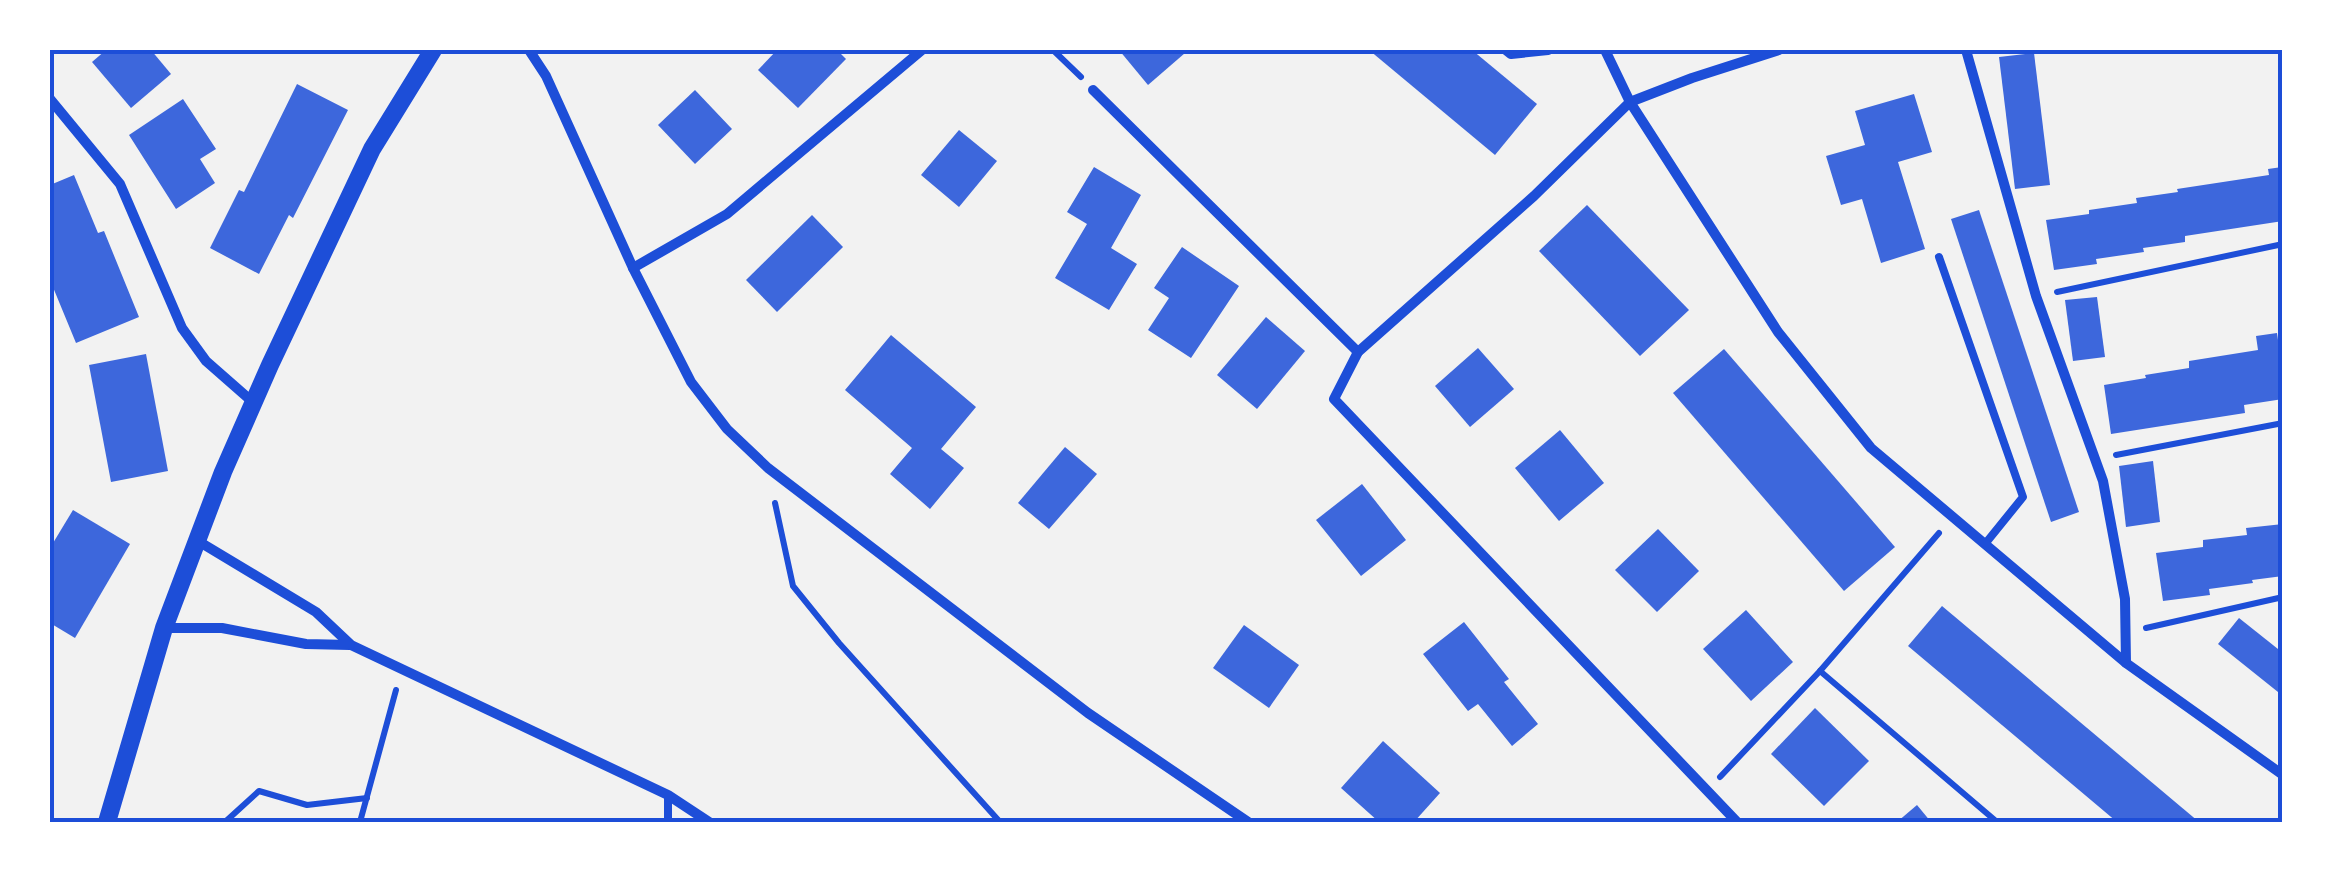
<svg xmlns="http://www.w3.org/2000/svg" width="2333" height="872" viewBox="0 0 2333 872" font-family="'Public Sans',sans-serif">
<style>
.building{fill:#3d67dc}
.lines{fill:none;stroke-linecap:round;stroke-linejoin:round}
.path{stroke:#1d4ed8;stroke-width:6}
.service{stroke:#1d4ed8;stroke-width:8}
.minor{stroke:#1d4ed8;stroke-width:10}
.tertiary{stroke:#1d4ed8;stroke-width:18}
.neatline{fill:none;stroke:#1d4ed8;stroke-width:4}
</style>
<rect width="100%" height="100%" fill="#f2f2f2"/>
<g class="building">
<path d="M106,50H151L171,74L131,108L92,62Z"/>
<path d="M777,50H837L846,59L798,108L758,70Z"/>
<path d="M1119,50H1182L1185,53L1148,85Z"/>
<path d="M1369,50H1472L1537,104L1495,155Z"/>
<path d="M2034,53L2050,185L2015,189L1999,57Z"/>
<path d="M297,84L348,110L293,218L289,215L259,274L210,248L239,190L244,192Z"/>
<path d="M695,90L732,129L695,164L658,125Z"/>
<path d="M1914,94L1932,152L1898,162L1925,249L1881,263L1862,199L1841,205L1826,156L1865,145L1855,111Z"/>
<path d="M183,99L216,149L200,159L215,183L176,209L129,135Z"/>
<path d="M959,130L997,161L959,207L921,175Z"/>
<path d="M1094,167L1141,195L1111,248L1137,264L1109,310L1055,278L1087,224L1067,212Z"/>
<path d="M2282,167L2283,221L2185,236V242L2143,248L2144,252L2096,259L2097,264L2054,270L2046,220L2089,214V210L2137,203L2136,198L2178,192L2177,189L2269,175L2268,169Z"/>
<path d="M74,175L98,233L104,231L139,317L76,343L50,280V185Z"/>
<path d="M1587,205L1689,310L1640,356L1539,251Z"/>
<path d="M1979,210L2079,512L2051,522L1951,219Z"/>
<path d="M812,215L843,247L777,312L746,280Z"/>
<path d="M1182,247L1239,286L1191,358L1148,330L1169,298L1154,288Z"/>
<path d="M2097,297L2105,357L2073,361L2065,300Z"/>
<path d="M1266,317L1305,351L1257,409L1217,375Z"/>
<path d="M2277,333L2279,347L2283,346V399L2244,405L2245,413L2111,434L2104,385L2146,378L2145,375L2189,368V361L2258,350L2256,336Z"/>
<path d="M891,335L976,407L941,449L964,468L930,509L890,474L912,448L845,390Z"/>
<path d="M1478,348L1514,389L1470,427L1435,386Z"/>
<path d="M1724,349L1895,547L1844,591L1673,393Z"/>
<path d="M146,354L168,471L111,482L89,365Z"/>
<path d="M1560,430L1604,483L1559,521L1515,468Z"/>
<path d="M1065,447L1097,474L1049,529L1018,503Z"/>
<path d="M2153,461L2160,522L2126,527L2119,466Z"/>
<path d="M1362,484L1406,540L1361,576L1316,520Z"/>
<path d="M73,510L130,544L75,638L50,623V548Z"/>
<path d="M2283,524V576L2252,580L2253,583L2209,589L2210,595L2163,601L2156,553L2203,547V540L2247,535L2246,528Z"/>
<path d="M1658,529L1699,571L1657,612L1615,570Z"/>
<path d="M1942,606L2199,822H2117L1908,646Z"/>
<path d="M1746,610L1793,662L1751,701L1703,649Z"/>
<path d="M2239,618L2283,653V696L2218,644Z"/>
<path d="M1464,622L1509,679L1504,682L1538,724L1512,746L1478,704L1468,711L1423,654Z"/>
<path d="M1244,625L1299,665L1269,708L1213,668Z"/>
<path d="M1815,708L1869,761L1824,806L1771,754Z"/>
<path d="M1383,741L1440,793L1414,822H1379L1341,788Z"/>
<path d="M1917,805L1931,822H1897Z"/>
</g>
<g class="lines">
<g class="path">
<path d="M1053,50L1081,77"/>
<path d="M2057,292L2283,244"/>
<path d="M2116,455L2283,423"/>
<path d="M775,503L793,586L839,643L1000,822"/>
<path d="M2146,628L2283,597"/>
<path d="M1820,671L1997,822"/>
<path d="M1720,777L1820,671L1939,533"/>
<path d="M225,822L259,791L307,805L367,798"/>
<path d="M360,822L396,690"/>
</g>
<g class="service">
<path d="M1939,257L2023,497L1985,544"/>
<path d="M668,822V795"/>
</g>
<g class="minor">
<path d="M529,50L546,76L633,268L691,382L727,429L768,468L1088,713L1248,822"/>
<path d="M1506,50L1511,54L1548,50"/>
<path d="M1605,50L1630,102L1778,332L1871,448L2126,663L2283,775"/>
<path d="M1966,50L2036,296L2103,481L2125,599L2126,663"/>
<path d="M1093,90L1358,352"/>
<path d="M50,99L120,184L182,328L206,361L255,404"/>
<path d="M633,268L727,214L922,50"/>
<path d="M198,541L316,612L351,645L668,795L709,822"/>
<path d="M164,628H222L306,644L350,645"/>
<path d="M1737,822L1334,399L1358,352L1534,196L1630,102L1692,78L1779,50"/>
</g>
<path class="tertiary" d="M107,822L164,628L223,472L270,365L372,149L433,50"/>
</g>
<rect width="2333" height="872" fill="none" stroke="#ffffff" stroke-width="105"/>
<rect x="52" y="52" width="2228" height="768" class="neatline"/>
</svg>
